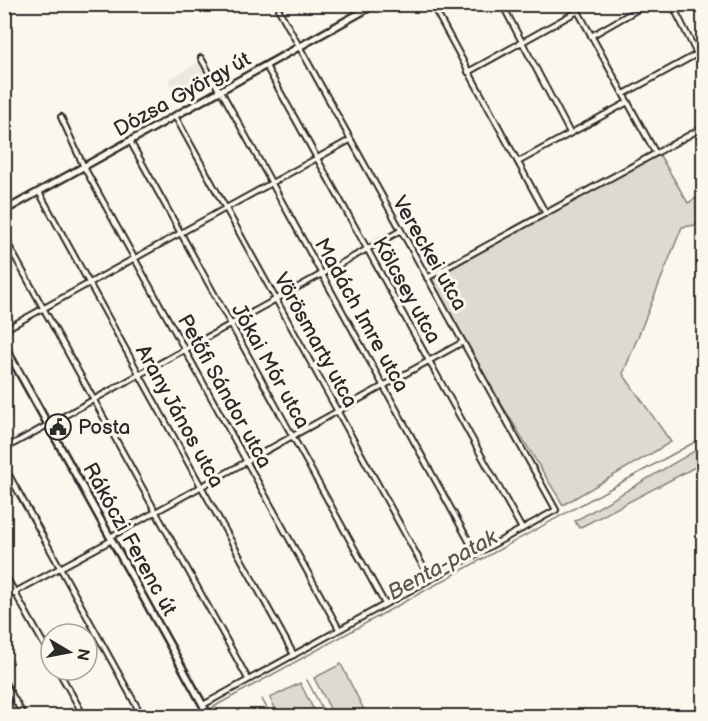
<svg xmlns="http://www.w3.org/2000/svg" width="708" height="721" viewBox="0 0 708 721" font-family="'Balsamiq Sans',sans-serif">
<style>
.built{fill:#ebe8de}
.green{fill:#dddad0;stroke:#84827e;stroke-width:1.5}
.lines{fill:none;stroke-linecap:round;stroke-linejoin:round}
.stream{stroke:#7b7a75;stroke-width:1.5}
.street-casing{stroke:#2b2b2b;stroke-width:8}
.secondary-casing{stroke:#2b2b2b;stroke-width:10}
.street{stroke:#fbf7ec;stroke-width:4}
.secondary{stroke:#fbf7ec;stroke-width:5}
.labels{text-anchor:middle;stroke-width:6;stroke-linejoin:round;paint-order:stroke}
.street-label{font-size:21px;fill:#2b2b2b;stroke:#fbf7ec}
.poi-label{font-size:21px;fill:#2b2b2b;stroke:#fbf7ec;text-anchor:start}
.water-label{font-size:22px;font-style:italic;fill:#5a5956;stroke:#fbf7ec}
</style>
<rect width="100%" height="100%" fill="#fbf7ec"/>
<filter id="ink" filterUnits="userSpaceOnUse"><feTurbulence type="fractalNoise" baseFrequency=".0167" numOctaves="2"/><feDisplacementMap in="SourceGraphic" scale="12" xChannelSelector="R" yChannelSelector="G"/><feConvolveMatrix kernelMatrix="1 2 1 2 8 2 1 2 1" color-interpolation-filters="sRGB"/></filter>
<g filter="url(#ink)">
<path class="built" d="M200,62L212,83L180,101L168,80Z"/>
<g class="green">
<path d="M659,154L688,203L703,194V224L682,227L623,374L671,442L563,505L427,282Z"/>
<path d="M703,446V463L579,528L575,521Z"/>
<path d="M341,664L365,712L357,716H334L314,678Z"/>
<path d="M300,683L317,716H279L270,698Z"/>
</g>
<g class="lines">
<g class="stream">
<path d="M307,680L326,716"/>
<path d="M262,699L271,716"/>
<path d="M208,710L704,437"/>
<path d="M196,716L203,713"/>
</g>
<g class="street-casing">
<g id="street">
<path d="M432,4L545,212"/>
<path d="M502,4L570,133"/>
<path d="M574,4L655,152"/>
<path d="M591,36L647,4"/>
<path d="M201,58L220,92"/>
<path d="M266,66L522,529"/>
<path d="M468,72L578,11"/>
<path d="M221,91L476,554"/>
<path d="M624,94L697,54L672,4"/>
<path d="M175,116L430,579"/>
<path d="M61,117L84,167L339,629"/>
<path d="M130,141L385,604"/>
<path d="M518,162L628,102"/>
<path d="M39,192L294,655"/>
<path d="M4,237L248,679"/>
<path d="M427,278L704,127"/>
<path d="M4,330L350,140"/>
<path d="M4,449L400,231"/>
<path d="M4,466L142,716"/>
<path d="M110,537L463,342"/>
<path d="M4,573L51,657"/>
<path d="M4,598L112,540"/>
<path d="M58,670L84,716"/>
<path d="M4,681L24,716"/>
<path d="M203,705L556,510L279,10"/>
</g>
</g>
<g class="secondary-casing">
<g id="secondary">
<path d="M4,211L376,4"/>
<path d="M4,345L209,716"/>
</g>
</g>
<use href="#street" class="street"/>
<use href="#secondary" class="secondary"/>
</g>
</g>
<defs>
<g id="civic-ring" transform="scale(1.35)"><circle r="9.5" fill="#fbf7ec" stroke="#2b2b2b" stroke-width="1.5"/><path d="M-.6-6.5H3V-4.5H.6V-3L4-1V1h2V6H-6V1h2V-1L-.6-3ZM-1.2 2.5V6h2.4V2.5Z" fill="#2b2b2b"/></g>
</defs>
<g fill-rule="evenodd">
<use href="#civic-ring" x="58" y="427"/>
</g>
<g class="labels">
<g class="street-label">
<text transform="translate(182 94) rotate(-29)" y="7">Dózsa György út</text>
<text transform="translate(430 253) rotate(60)" y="7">Vereckei utca</text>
<text transform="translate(407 290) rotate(61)" y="7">Kölcsey utca</text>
<text transform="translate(362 315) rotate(61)" y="7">Madách Imre utca</text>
<text transform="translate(316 340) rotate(61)" y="7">Vörösmarty utca</text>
<text transform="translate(271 366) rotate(61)" y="7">Jókai Mór utca</text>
<text transform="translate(225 391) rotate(61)" y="7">Petőfi Sándor utca</text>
<text transform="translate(180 416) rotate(61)" y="7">Arany János utca</text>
<text transform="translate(130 539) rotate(61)" y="7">Rákóczi Ferenc út</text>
</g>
<g class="poi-label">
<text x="78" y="434">Posta</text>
</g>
<g class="water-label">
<text transform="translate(442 564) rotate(-29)" y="8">Benta-patak</text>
</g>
</g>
<rect width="708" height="721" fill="none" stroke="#fbf7ec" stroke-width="24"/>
<rect x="12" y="12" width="684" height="697" fill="none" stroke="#2b2b2b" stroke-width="2" filter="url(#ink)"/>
<g transform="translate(69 652) rotate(100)"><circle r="28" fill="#fbf7ec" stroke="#a8a59f" stroke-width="1.5"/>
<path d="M0-4.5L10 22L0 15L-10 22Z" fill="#2b2b2b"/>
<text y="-9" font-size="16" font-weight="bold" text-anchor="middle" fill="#2b2b2b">N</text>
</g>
</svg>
